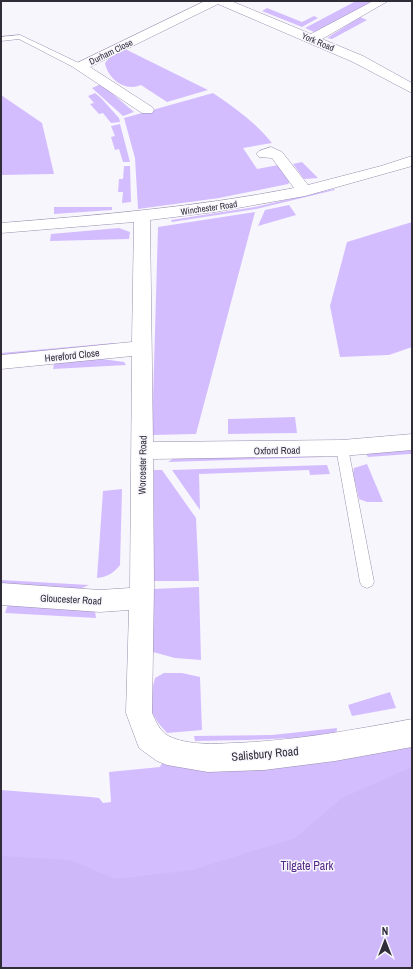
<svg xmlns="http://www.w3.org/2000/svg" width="413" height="969" viewBox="0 0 413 969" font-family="'Archivo Narrow',sans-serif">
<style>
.green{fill:#d3bdff}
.forest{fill:#ceb8fa}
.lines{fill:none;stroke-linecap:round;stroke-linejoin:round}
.lane-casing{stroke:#9a90af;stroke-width:1}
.street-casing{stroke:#9a90af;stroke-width:1}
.lane{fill:#fff;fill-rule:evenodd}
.street{fill:#fff;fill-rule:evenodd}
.labels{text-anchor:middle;stroke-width:3;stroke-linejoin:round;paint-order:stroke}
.far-street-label{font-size:9px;fill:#302c38;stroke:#f8f6fd}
.street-label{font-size:10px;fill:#302c38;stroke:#f8f6fd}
.near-street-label{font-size:12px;fill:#302c38;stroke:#f8f6fd}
.near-park-label{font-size:12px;fill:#512885;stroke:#f8f6fd}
</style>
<rect width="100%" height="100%" fill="#f8f6fd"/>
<g class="green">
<path d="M356,1H377L314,32L305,28Z"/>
<path d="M267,8L302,22L314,16L318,18L302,27L262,11Z"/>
<path d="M360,17L367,20L332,39L327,38Z"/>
<path d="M125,49L208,90L167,102L141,85C125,92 108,79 105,63L110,57Z"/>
<path d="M101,84L134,112L123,116L92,88Z"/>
<path d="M95,93L101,98L119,118L120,122L111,123L103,113L99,114L90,104L94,103L88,96Z"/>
<path d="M213,93C235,108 255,122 272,143L243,148L257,169L278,165L290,181L288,184L219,198L138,209L135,158L124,118Z"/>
<path d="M1,95L42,123L54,174L1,175Z"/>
<path d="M120,124L130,162H123L119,149L115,150L111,137L115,136L111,126Z"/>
<path d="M302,162L318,178L304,179L293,164Z"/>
<path d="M124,166H130L131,202L122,203L123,192H118L119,179H123Z"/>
<path d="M334,189L335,190L256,209L172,222L171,220L255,207Z"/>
<path d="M289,205L296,215L258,226L265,210Z"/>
<path d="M54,207H112V210L54,214Z"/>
<path d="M255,212L196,434L152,435L158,227Z"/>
<path d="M412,222V347L389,355L340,357L330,306L347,242Z"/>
<path d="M119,228L130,232L129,239L50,241L51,234Z"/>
<path d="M114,343L111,346L1,356V353Z"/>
<path d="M102,359L124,362L126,365L53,369L54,364L57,362Z"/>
<path d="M295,417L297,433L228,434V419Z"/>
<path d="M412,449V454H410L368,457L366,454Z"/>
<path d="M314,455L326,457L168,462L174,458Z"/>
<path d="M367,464L383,502H367L359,499L353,473L354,468Z"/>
<path d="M327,465L330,474L310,475L309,470L199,474L200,510L172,470Z"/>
<path d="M154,470H162L196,518L199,581H153Z"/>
<path d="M122,489L120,565C114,573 107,577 97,578L103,491Z"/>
<path d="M1,580L89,585L75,591L1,586Z"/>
<path d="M199,587L201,660L175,658L153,652V589Z"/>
<path d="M8,604L95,611L96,618L5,613Z"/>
<path d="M164,673H182L200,677L202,730L167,733C147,711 148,706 155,678Z"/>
<path d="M390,692L396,708L352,716L348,705Z"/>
<path d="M337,728L336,736L247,740L195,741L194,736L272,735Z"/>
<path d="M412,745V968H1V790L91,797L99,798L103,803L111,802L109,772L160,767L164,759L310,762L396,750Z"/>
</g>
<path class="forest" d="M412,767V968H1V856L70,860L116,879L192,870L295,838L342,798Z"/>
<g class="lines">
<g class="lane-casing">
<g id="lane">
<path d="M20,35L83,65L84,67L77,69L19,39L1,41V37Z"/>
<path d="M342,443L346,444L348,448L374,582L372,586L367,588L362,586L360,582L336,448L338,444Z"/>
</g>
</g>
<g class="street-casing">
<g id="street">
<path d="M205,1H231L311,34L373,1H388L322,39L363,56L412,83V93L353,62L218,4L90,67L152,107L154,110L152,113H142L73,67L75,64Z"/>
<path d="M271,147L282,152L308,185L381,166L412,156V166L305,196L215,212L150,220L153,442L342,440L412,434V450L342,456L153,459L154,586L152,713C157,724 161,734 173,738C190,745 215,744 233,743C294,741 353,730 412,719V747L335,761L264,770L208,772L167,765L157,761L139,748L126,713L129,610L100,612L1,605V583L100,590L130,588L132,356L1,369V355L132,342L134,222L1,233V223C99,215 197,207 294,188L272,158L259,157L256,154L259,151Z"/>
</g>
</g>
<use href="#lane" class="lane"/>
<use href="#street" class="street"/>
</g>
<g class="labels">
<g class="far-street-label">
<text transform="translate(318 42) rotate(23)" y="3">York Road</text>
<text transform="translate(111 52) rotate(-26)" y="3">Durham Close</text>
<text transform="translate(209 208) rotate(-8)" y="3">Winchester Road</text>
</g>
<g class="street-label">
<text transform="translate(72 355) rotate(-6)" y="4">Hereford Close</text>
<text transform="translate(277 450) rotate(-1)" y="4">Oxford Road</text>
<text transform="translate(142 465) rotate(-89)" y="4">Worcester Road</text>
<text transform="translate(71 599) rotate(3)" y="4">Gloucester Road</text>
</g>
<g class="near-street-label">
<text transform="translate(265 754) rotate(-5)" y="4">Salisbury Road</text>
</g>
<g class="near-park-label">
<text x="307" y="870">Tilgate Park</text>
</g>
</g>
<rect width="413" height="969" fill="none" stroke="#302c38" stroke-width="4"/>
<g transform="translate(385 941)" stroke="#f8f6fd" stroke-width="3" paint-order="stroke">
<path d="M0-3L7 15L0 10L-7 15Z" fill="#302c38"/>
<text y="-6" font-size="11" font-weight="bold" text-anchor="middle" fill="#302c38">N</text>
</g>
</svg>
